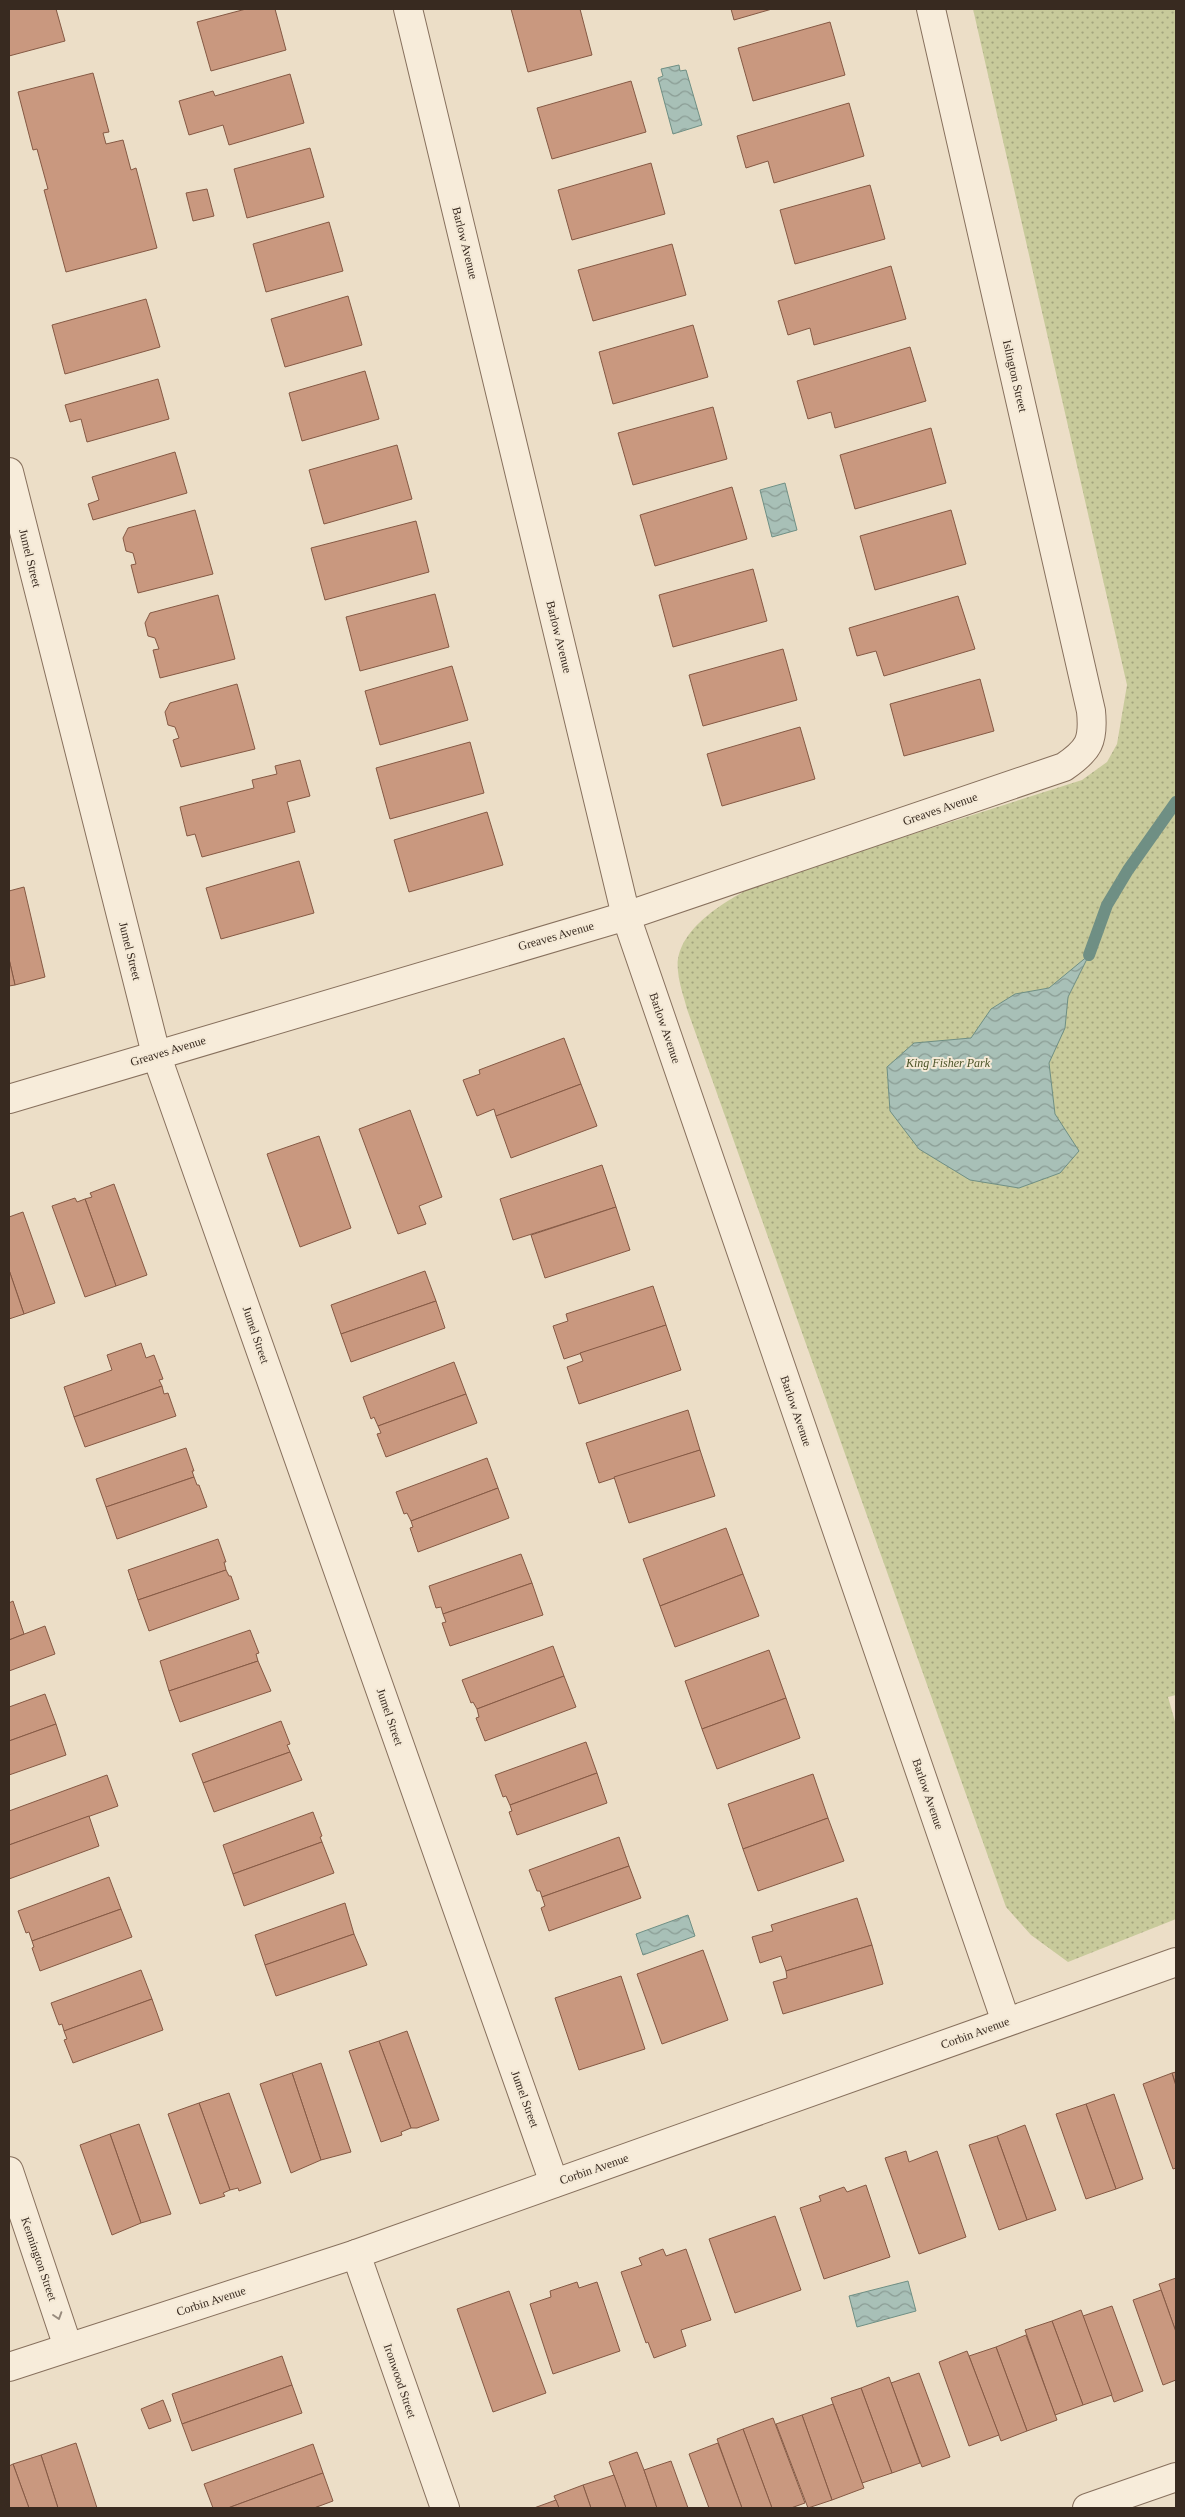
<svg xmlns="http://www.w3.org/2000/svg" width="1185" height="2517" viewBox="0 0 1185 2517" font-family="'Times New Roman',serif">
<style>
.park{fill:url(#park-dots)}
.water{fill:url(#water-waves);stroke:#6f8f84}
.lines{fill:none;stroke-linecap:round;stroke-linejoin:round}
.stream{stroke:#6f8f84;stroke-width:12}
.building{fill:#c9987f;stroke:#855944}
.minor-casing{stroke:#87705d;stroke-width:30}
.minor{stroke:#f7ecda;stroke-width:28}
.oneway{stroke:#988b7d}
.labels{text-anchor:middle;stroke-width:4;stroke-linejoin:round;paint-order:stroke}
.street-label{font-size:12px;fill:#382a20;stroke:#f4e9d6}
.park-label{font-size:12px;font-style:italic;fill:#4c5428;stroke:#f4e9d6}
</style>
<defs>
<pattern id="park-dots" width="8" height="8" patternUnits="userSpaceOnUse" patternTransform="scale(1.25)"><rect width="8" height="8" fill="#c8ca9b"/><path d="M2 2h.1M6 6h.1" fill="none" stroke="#a3a47e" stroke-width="1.8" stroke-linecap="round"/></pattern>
<pattern id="water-waves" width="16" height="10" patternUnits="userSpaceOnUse" patternTransform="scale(1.25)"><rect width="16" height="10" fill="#a8c0b7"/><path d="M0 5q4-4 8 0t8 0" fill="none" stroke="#8a9c94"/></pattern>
</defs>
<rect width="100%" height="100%" fill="#ecdec7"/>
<path class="park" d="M973,9H1176V1695L1168,1697L1176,1725V1919L1068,1962L1031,1935L1006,1907L687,1009C684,997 679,984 678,971C673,929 729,899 760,883L1082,780L1107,762L1117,744L1127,685Z"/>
<g class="water">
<path d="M679,65L680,71L686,70L702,125L673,134L658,78L663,76L661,69Z"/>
<path d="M785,483L797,530L772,537L760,490Z"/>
<path d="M1089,955L1068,997L1065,1028L1049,1063L1055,1114L1079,1151L1060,1173L1019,1188L970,1180L919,1149L890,1111L887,1067L914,1043L971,1038L991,1009L1015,994L1049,988Z"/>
<path d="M688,1915L695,1936L643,1955L636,1934Z"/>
<path d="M908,2281L916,2311L857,2327L849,2296Z"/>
</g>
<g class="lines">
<path class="stream" d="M1089,955L1107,905L1128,870L1176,802"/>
</g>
<g class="building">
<path d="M9,9H56L65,41L9,56Z"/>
<path d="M246,9H275L286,50L211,71L197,22Z"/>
<path d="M511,9H580L592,55L528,72Z"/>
<path d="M731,9H772L734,20Z"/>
<path d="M830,22L845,75L753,101L738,48Z"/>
<path d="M93,73L109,132L103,133L106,144L123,140L131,170L136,168L157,248L66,272L44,190L48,189L37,149L33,150L18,92Z"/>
<path d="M290,74L304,123L229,145L223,125L189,135L179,101L213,91L215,96Z"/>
<path d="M631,81L646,132L552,159L537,108Z"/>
<path d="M849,103L864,156L774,183L768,161L746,168L737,136Z"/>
<path d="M310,148L324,197L247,218L234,169Z"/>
<path d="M651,163L665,214L572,240L558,190Z"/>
<path d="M870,185L885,239L795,264L780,210Z"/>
<path d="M207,189L214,216L193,221L186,193Z"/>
<path d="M329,222L343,271L266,292L253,244Z"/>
<path d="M672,244L686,295L593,321L578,270Z"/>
<path d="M891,266L906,319L814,345L810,328L788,335L778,301Z"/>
<path d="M348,296L362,345L285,367L271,319Z"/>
<path d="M146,299L160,347L65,374L52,325Z"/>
<path d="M693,325L708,377L613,404L599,352Z"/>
<path d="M910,347L926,401L835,428L831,412L808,419L797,381Z"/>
<path d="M365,371L379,419L302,441L289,393Z"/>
<path d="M158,379L169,419L87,442L81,419L70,422L65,405Z"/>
<path d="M713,407L727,459L633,485L618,433Z"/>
<path d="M931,428L946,483L855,509L840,455Z"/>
<path d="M397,445L412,499L324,524L309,470Z"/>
<path d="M175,452L187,493L93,520L88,504L99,500L92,477Z"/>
<path d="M732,487L747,539L655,566L640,515Z"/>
<path d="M195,510L213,574L138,593L131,565L136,564L133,553L126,551L123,538L128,528Z"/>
<path d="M951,510L966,564L875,590L860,536Z"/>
<path d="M416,521L429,572L325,600L311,548Z"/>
<path d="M753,569L767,621L673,647L659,595Z"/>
<path d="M435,594L449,647L360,671L346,617Z"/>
<path d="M218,595L235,659L160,678L153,650L159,649L155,638L148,636L145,623L150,613Z"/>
<path d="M958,596L975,649L884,676L876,651L857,656L849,628Z"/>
<path d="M783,649L797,700L703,726L689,675Z"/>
<path d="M452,666L468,720L380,745L365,691Z"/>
<path d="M980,679L994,731L904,756L890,704Z"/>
<path d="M237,684L255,749L181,767L173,740L179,738L175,727L168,725L165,712L170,703Z"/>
<path d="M800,727L815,779L722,806L707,754Z"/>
<path d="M470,742L484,793L390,819L376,768Z"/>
<path d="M300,760L310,796L287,802L295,832L202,857L195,834L187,836L180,807L254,788L252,780L277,774L275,766Z"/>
<path d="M487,812L503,865L409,892L394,840Z"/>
<path d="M299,861L314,913L221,939L206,888Z"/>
<path d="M24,887L45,977L15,985L9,959V891Z"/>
<path d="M9,959L15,985L9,986Z"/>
<path d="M564,1038L581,1084L496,1116L494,1109L477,1116L463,1080L480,1074L479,1070Z"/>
<path d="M581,1084L597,1126L511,1158L496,1116Z"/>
<path d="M410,1110L442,1197L419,1206L426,1224L398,1234L359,1129Z"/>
<path d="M319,1136L351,1228L300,1247L267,1154Z"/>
<path d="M602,1165L616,1207L513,1240L500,1199Z"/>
<path d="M114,1184L147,1275L116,1286L85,1199L92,1197L90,1193Z"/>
<path d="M75,1198L77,1202L85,1199L116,1286L85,1297L52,1206Z"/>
<path d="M616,1207L630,1250L545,1278L531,1235Z"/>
<path d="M23,1212L55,1303L24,1314L9,1270V1217Z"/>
<path d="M9,1270L24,1314L9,1319Z"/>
<path d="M425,1271L436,1301L341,1334L331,1305Z"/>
<path d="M653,1286L666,1325L564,1359L553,1326L568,1321L566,1314Z"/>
<path d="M436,1301L445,1328L351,1362L341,1334Z"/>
<path d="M666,1325L681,1370L579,1404L567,1367L583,1361L580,1353Z"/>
<path d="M141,1343L146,1358L154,1355L163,1379L159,1380L162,1386L74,1417L64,1387L112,1370L107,1355Z"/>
<path d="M454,1362L466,1394L378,1426L374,1417L371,1419L363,1397Z"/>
<path d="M162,1386L164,1394L168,1393L176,1416L85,1447L74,1417Z"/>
<path d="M466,1394L477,1423L386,1457L377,1434L381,1433L378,1426Z"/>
<path d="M688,1410L700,1450L599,1483L586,1443Z"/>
<path d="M186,1448L194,1471H192L194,1477L106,1507L96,1479Z"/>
<path d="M700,1450L715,1496L629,1523L614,1477Z"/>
<path d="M487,1458L498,1488L411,1521L407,1513L404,1514L396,1492Z"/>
<path d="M194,1477L197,1485H199L207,1507L117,1539L106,1507Z"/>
<path d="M498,1488L509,1518L418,1552L410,1528L413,1527L411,1521Z"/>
<path d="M726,1528L743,1574L660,1606L643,1559Z"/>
<path d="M218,1539L226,1562H224L226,1570L138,1600L128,1570Z"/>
<path d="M521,1554L532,1583L443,1614L441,1607L436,1608L429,1586Z"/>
<path d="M226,1570L229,1576H231L239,1599L149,1631L138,1600Z"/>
<path d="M743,1574L759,1616L675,1647L660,1606Z"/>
<path d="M532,1583L543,1615L450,1646L442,1623L446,1622L443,1614Z"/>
<path d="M13,1601L24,1634L9,1640V1603Z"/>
<path d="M45,1626L55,1654L9,1671V1640Z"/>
<path d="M250,1630L259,1653L256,1654L258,1661L169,1691L160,1661Z"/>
<path d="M553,1646L564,1676L477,1709L473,1702L471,1703L462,1680Z"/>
<path d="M769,1650L786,1698L702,1729L685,1681Z"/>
<path d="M258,1661L271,1691L180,1722L169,1691Z"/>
<path d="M564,1676L576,1707L485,1741L476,1718L479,1717L477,1709Z"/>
<path d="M45,1694L56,1724L9,1741V1707Z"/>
<path d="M786,1698L800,1738L717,1769L702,1729Z"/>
<path d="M281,1721L290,1744L287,1745L290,1752L203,1783L192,1754Z"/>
<path d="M56,1724L66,1755L9,1775V1741Z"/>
<path d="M586,1742L597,1773L510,1805L506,1796L503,1797L495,1775Z"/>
<path d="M290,1752L302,1780L214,1812L203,1783Z"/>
<path d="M597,1773L607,1803L517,1835L509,1812L512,1811L510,1805Z"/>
<path d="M813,1774L828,1818L743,1849L728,1804Z"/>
<path d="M107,1775L118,1806L9,1845V1811Z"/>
<path d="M313,1812L322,1836L320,1837L322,1842L233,1874L223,1845Z"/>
<path d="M89,1816L99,1846L9,1879V1845Z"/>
<path d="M828,1818L844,1861L758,1891L743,1849Z"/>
<path d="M619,1837L629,1866L542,1897L540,1891H537L529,1870Z"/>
<path d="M322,1842L334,1873L244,1906L233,1874Z"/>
<path d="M629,1866L641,1898L549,1931L541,1908L545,1906L542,1897Z"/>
<path d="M109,1877L121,1909L32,1941L29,1932L26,1933L18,1911Z"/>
<path d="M857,1898L872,1945L786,1971L781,1956L760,1963L752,1937L773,1931L771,1925Z"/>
<path d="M345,1903L354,1934L265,1965L255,1935Z"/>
<path d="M121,1909L132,1937L40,1971L32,1948L34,1947L32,1941Z"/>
<path d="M354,1934L367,1965L276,1996L265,1965Z"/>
<path d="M872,1945L883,1984L783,2014L773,1982L787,1978L786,1971Z"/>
<path d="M703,1950L728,2020L662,2044L637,1974Z"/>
<path d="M141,1970L152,1999L64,2031L62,2024L59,2025L51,2003Z"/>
<path d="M621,1976L645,2049L579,2070L555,1998Z"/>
<path d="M152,1999L163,2030L73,2063L64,2040L67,2039L64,2031Z"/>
<path d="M407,2031L439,2120L417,2128H411L379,2041Z"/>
<path d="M379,2041L411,2128L401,2132L402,2135L381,2142L349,2051Z"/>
<path d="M321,2063L351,2152L321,2160L292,2073Z"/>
<path d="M1176,2072V2086L1172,2073Z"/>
<path d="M292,2073L321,2160L291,2173L260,2084Z"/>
<path d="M1172,2073L1176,2086V2168L1173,2169L1143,2084Z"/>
<path d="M229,2093L261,2183L239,2191L238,2188L230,2190L199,2103Z"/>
<path d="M1114,2094L1143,2179L1116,2189L1086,2104Z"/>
<path d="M199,2103L230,2190L223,2193L225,2196L200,2204L168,2114Z"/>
<path d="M1086,2104L1116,2189L1086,2199L1056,2114Z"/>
<path d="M139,2124L171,2214L141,2223L110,2134Z"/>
<path d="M1025,2125L1056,2210L1027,2220L997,2136Z"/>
<path d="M110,2134L141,2223L112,2235L80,2145Z"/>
<path d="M997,2136L1027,2220L999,2230L969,2145Z"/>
<path d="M906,2151L909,2162L937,2151L966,2237L919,2254L885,2158Z"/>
<path d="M866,2185L890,2257L824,2279L800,2208L821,2201L819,2196L844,2187L847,2192Z"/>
<path d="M775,2216L801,2290L735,2313L709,2239Z"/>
<path d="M663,2249L666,2256L686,2249L711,2320L681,2330L686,2346L654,2358L648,2342L646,2343L621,2272L642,2265L639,2258Z"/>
<path d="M1176,2278V2332L1159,2284Z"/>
<path d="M577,2282L579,2288L597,2282L620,2351L553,2374L530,2304L551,2297L550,2291Z"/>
<path d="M1161,2290L1176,2332V2380L1163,2385L1133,2300Z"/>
<path d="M509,2291L546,2393L493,2412L457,2309Z"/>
<path d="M1112,2306L1143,2391L1114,2402L1083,2316Z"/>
<path d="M1081,2310L1112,2395L1083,2405L1052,2321Z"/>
<path d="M1052,2321L1083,2405L1055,2415L1025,2330Z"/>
<path d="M1026,2335L1057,2420L1027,2431L996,2347Z"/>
<path d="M996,2347L1027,2431L1001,2441L969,2356Z"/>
<path d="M967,2351L999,2435L969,2446L939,2362Z"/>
<path d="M282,2356L292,2385L182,2424L172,2394Z"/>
<path d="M919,2373L950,2457L922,2467L891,2383Z"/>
<path d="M889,2377L920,2463L892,2473L861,2388Z"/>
<path d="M292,2385L302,2413L192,2451L182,2424Z"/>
<path d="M861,2388L892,2473L862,2483L831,2398Z"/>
<path d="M163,2400L171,2421L149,2429L141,2409Z"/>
<path d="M833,2404L864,2488L832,2500L802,2415Z"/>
<path d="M802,2415L832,2500L808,2508L776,2424Z"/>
<path d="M773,2418L805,2503L791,2508H772L743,2429Z"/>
<path d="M743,2429L772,2508H742L717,2439Z"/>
<path d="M76,2443L97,2508H58L41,2455Z"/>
<path d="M718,2443L742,2508H709L689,2454Z"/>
<path d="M313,2444L323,2473L228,2508H213L204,2484Z"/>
<path d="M637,2452L644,2470L657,2508H626L609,2462Z"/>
<path d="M41,2455L58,2508H29L13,2464Z"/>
<path d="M671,2461L688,2508H657L644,2470Z"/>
<path d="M13,2464L29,2508H9V2466Z"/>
<path d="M323,2473L333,2501L314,2508H228Z"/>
<path d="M614,2475L626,2508H591L583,2485Z"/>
<path d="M583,2485L591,2508H559L554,2496Z"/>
<path d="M556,2500L559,2508H534Z"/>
</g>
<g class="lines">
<g class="minor-casing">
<g id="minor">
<path d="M408,9L626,916L1006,2022"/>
<path d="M9,472L156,1054L554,2183"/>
<path d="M9,1099L626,916L1064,767C1089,750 1094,741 1091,711L931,9"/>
<path d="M9,2171L68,2347"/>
<path d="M356,2254L445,2508"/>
<path d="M9,2367L356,2254L1176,1962"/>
<path d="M1087,2508L1176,2477"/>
</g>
</g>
<use href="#minor" class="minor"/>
</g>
<defs><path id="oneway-chevron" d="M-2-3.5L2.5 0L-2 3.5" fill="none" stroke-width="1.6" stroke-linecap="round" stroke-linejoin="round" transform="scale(1.25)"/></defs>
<use class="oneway" href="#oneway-chevron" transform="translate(58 2316) rotate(72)"/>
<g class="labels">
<g class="street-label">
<text transform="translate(465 243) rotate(76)" y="4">Barlow Avenue</text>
<text transform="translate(1015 376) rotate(77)" y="4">Islington Street</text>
<text transform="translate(30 558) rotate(76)" y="4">Jumel Street</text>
<text transform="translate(559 637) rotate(76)" y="4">Barlow Avenue</text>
<text transform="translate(940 809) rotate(-19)" y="4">Greaves Avenue</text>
<text transform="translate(556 936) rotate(-16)" y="4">Greaves Avenue</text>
<text transform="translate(130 951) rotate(76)" y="4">Jumel Street</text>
<text transform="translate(665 1028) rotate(71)" y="4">Barlow Avenue</text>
<text transform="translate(168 1051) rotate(-17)" y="4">Greaves Avenue</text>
<text transform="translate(256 1335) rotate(71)" y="4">Jumel Street</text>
<text transform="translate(796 1411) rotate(71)" y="4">Barlow Avenue</text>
<text transform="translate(390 1717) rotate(71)" y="4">Jumel Street</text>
<text transform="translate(928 1794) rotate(71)" y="4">Barlow Avenue</text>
<text transform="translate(975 2033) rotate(-20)" y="4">Corbin Avenue</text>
<text transform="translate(525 2099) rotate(70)" y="4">Jumel Street</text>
<text transform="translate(594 2169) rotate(-19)" y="4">Corbin Avenue</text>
<text transform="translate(39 2259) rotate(71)" y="4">Kennington Street</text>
<text transform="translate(211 2301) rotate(-18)" y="4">Corbin Avenue</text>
<text transform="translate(400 2381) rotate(71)" y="4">Ironwood Street</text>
</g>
<g class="park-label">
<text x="948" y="1067">King Fisher Park</text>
</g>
</g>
<rect width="1185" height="2517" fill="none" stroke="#382a20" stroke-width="20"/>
</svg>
